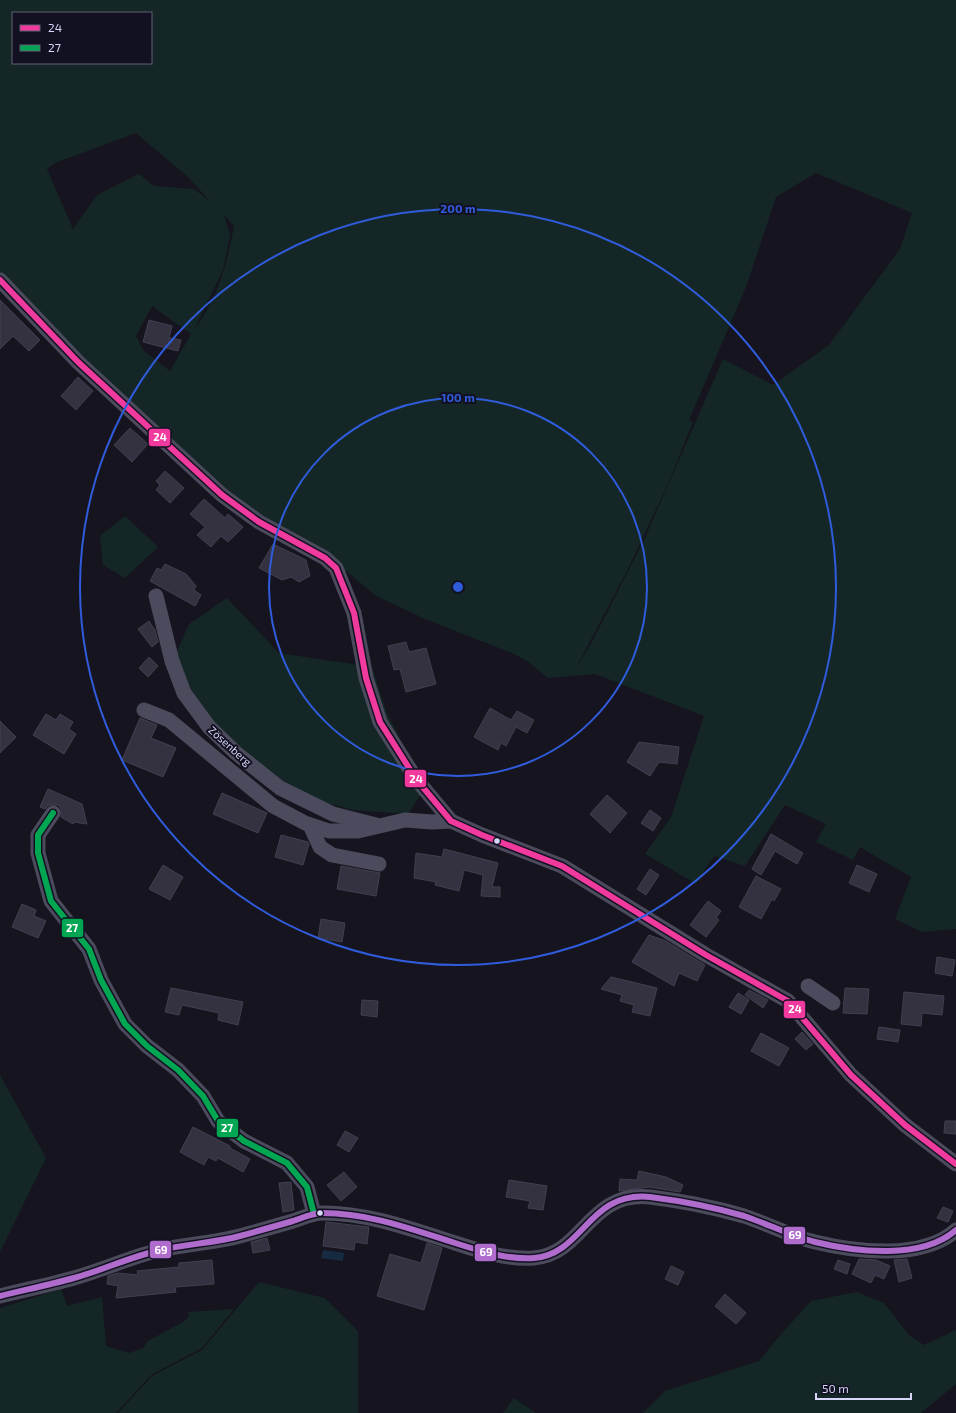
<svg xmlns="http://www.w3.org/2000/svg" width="956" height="1413" viewBox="0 0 956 1413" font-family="'Exo 2',sans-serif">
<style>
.green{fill:#142726;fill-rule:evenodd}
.water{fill:#162a41}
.building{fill:#343240;stroke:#424050}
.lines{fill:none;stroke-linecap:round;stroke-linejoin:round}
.minor{stroke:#4b4b5d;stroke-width:15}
.bus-1-casing{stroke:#121121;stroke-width:9}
.bus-2-casing{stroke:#121121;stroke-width:9}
.bus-3-casing{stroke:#121121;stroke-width:9}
.bus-1{stroke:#f13a9d;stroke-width:6}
.bus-2{stroke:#00a651;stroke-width:6}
.bus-3{stroke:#b06ccc;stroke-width:6}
.ring{fill:none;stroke:#305cdb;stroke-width:2}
.bus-dot{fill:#d7d6f9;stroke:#121121;stroke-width:1.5}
.labels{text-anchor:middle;stroke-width:4;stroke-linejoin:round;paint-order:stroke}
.street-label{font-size:11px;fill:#d7d6f9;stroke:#121121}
.centre{fill:#305cdb;stroke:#121121;stroke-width:2}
.ring-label{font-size:12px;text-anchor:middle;font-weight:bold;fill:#305cdb;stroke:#121121;stroke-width:4;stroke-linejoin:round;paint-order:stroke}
.line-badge{stroke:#121121;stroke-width:1.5}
.badge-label{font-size:11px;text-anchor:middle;font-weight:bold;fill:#fff}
</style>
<rect width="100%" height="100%" fill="#16141e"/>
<g class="green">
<path d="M0,0H956V929L922,932L895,919L911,877L860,847L853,860L816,842L826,824L785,805L745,866L714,856L696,884L645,854L671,817L704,716L595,674L548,678L527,661L512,653L425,619L376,596L339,565L261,517L202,476L185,451L102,378L0,275ZM13,13H151V63H13ZM136,133L188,177L210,201L194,189L154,186L139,174L97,195L73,229L47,169L55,163ZM816,173L912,213L900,249L829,345L773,385L723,359L644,540L592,642L575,670L627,571L668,484L693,422L689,420L746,287L776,197ZM224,215L234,226C227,264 218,298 194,330L223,270L230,235ZM152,306L191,334L170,371L144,351L136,336Z"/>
<path d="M125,516L158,547L125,578L103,565L100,536Z"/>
<path d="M227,598L279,653L372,667L386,711L409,757L428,784L408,814L352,810L320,801L286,783L223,735L196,704L175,656L189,624Z"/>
<path d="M0,1075L46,1158L0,1252Z"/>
<path d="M259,1282L325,1298L358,1331V1413H118L152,1376L202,1350Z"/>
<path d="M61,1289L67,1306L102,1297L106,1346L129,1353L143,1348L148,1341L183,1322L189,1316L188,1312L234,1309L202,1348L151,1375L116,1413H0V1308Z"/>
<path d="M857,1292L884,1303L909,1335L924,1345L956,1330V1384L921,1413H643L665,1391L759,1361L781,1334L811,1301Z"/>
<path d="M514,1398L536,1413H503Z"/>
</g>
<path class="water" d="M323,1250L344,1253L343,1261L321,1258Z"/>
<g class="building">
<path d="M0,300L40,340L29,351L13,336L0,349Z"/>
<path d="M149,320L172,326L169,338L181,340L178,351L143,342Z"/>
<path d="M78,377L93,391L76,410L61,396Z"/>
<path d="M130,428L148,444L132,462L114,445Z"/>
<path d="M165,471L184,488L170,503L156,490L160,485L156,481Z"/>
<path d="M204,499L225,518L228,514L243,527L228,542L221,536L211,547L197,535L205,527L190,514Z"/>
<path d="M273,544L306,560L310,576L299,582L291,577L282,580L259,568Z"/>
<path d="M165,564L186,574L196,586L194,590L201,595L195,606L150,581L157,568L161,570Z"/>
<path d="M149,621L155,630L158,642L152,647L138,629Z"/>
<path d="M406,642L409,652L426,648L436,684L406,692L400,669L394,670L388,646Z"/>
<path d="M149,657L158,666L148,677L139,668Z"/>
<path d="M490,708L511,720L517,711L534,720L527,733L516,727L506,746L501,743L498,750L474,737Z"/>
<path d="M46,714L56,720L60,714L73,722L69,729L76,734L64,754L33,735Z"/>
<path d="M140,718L157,725L151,738L176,748L163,777L122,760Z"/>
<path d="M0,721L16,737L0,753Z"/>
<path d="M639,742L679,747L677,764L659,762L650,776L627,762Z"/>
<path d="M48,789L82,804L87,824L74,822L73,824L61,817V809L58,805H49L45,809L40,807Z"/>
<path d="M222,793L267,813L258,833L213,814Z"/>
<path d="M607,795L627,813L610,833L590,814Z"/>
<path d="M650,810L661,818L653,831L641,823Z"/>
<path d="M771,834L803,853L797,864L775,851L761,875L752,869Z"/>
<path d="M281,835L308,842L309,844L303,865L275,857Z"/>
<path d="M444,849L498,863L492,887H500V897L481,896L483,875L464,870L459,891L435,885L436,882L414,878L416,853L442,857Z"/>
<path d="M163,865L183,877L170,900L149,889Z"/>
<path d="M857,865L877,874L869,892L849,883Z"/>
<path d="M341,866L380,873L376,896L337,889Z"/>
<path d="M650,869L659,875L646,895L637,889Z"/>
<path d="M756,876L781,889L774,901L772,899L761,919L739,907Z"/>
<path d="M708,901L721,911L716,918L719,920L706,937L690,925Z"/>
<path d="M22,904L36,910L34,916L46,921L38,938L12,927Z"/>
<path d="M321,919L345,923L342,942L318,938Z"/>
<path d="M649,935L666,941L705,965L697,981L679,973L674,986L632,962Z"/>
<path d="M937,957L955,960L952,976L935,973Z"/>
<path d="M611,977L657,988L650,1016L632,1012L634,1005L620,1001L622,995L601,989Z"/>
<path d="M171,988L243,1002L238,1025L218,1020L219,1013L182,1005L179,1015L165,1012Z"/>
<path d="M845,988L869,989L867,1014L843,1013Z"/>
<path d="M749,990L768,1000L763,1008L745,995Z"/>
<path d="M904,992L944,996L942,1015L922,1013L921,1026L901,1024Z"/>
<path d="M738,993L749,1000L741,1014L729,1007Z"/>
<path d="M362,1000L378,1001L377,1017L361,1015Z"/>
<path d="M879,1027L900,1030L898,1042L877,1039Z"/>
<path d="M802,1032L813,1044L806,1050L795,1039Z"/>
<path d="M761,1033L789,1048L779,1066L751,1051Z"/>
<path d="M945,1121H956V1134L944,1133Z"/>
<path d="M193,1127L230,1146V1148L250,1159L243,1172L218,1158L216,1161L208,1157L204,1165L180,1152Z"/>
<path d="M345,1131L358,1138L349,1152L337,1145Z"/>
<path d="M639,1171L666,1177L683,1185L680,1192L649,1187L619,1191L620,1179L637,1180Z"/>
<path d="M344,1172L357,1187L341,1201L327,1185Z"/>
<path d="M509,1180L547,1186L543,1210L528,1208L530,1201L506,1197Z"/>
<path d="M291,1182L294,1210L283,1212L279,1183Z"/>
<path d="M943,1207L953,1211L948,1222L937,1218Z"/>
<path d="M326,1222L369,1227L367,1244L355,1242L354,1250L323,1246Z"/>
<path d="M267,1238L270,1250L253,1253L251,1242Z"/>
<path d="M427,1243L442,1248L424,1310L377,1296L390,1254L421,1263Z"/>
<path d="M859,1259L876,1260L890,1266L884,1279L875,1275L871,1283L852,1274Z"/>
<path d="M907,1259L912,1278L899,1282L894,1260Z"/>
<path d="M212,1260L214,1284L175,1287L176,1292L116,1298L118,1286L107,1284L108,1276L117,1273L138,1275L137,1271L179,1267V1263Z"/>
<path d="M838,1260L850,1264L847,1274L834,1269Z"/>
<path d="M671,1266L684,1272L678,1285L665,1279Z"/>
<path d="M725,1294L746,1313L736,1324L715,1306Z"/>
</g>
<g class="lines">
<g class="minor">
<path d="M0,280L78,362L222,495L259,522L325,558L336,568L354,613L366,678L380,722L416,779L451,821L482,835L562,866L706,955L788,1001L851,1075L905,1125L956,1164"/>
<path d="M156,596L172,661L184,693L209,727L236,753L280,788L333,814L376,825"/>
<path d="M144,710L169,720L273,806L305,823L329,831H358L405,820L432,822L451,821"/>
<path d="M53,813L38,835V853L51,901L89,949L101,980L125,1024L147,1046L178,1070L203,1096L218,1121L244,1141L287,1163L307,1187L314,1214"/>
<path d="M310,825L320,847L332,855L379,864"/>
<path d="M808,986L833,1003"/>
<path d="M0,1296C24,1290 49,1285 74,1278C103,1270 130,1257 160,1250C186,1244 214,1243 240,1236C258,1231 276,1226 293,1221C302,1218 313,1213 322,1213C369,1213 411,1229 455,1243C480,1251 507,1260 534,1258C584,1254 588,1191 650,1197C682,1201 713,1207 744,1216C768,1224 791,1236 815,1242C856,1252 922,1260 956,1230"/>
</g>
<g class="bus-1-casing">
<path id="bus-1" d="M0,280L78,362L222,495L259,522L325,558L336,568L354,613L366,678L380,722L416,779L451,821L482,835L562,866L706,955L788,1001L851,1075L905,1125L956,1164"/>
</g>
<g class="bus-2-casing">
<path id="bus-2" d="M53,813L38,835V853L51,901L89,949L101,980L125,1024L147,1046L178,1070L203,1096L218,1121L244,1141L287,1163L307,1187L314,1214"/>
</g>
<g class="bus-3-casing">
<path id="bus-3" d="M0,1296C24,1290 49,1285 74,1278C103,1270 130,1257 160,1250C186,1244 214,1243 240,1236C258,1231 276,1226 293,1221C302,1218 313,1213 322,1213C369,1213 411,1229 455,1243C480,1251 507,1260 534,1258C584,1254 588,1191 650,1197C682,1201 713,1207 744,1216C768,1224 791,1236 815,1242C856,1252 922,1260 956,1230"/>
</g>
<use href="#bus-1" class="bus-1"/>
<use href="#bus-2" class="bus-2"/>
<use href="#bus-3" class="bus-3"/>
</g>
<g class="ring">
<circle cx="458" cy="587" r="189"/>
<circle cx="458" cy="587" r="378"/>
</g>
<g class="bus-dot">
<circle cx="497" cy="841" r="3.5"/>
<circle cx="320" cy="1213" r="3.5"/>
</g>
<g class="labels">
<g class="street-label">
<text transform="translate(230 746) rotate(42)" y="4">Zösenberg</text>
</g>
</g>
<circle cx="458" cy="587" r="6" class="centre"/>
<g class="ring-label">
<text x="458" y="213">200 m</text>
<text x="458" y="402">100 m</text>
</g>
<g class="line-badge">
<rect x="148" y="428" width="23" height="19" rx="4" fill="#f13a9d"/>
<rect x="404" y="769" width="23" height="19" rx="4" fill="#f13a9d"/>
<rect x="61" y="918" width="23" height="20" rx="4" fill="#00a651"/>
<rect x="783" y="1000" width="23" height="19" rx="4" fill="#f13a9d"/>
<rect x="216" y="1118" width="23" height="20" rx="4" fill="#00a651"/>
<rect x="783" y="1226" width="23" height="19" rx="4" fill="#b06ccc"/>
<rect x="149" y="1240" width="23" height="19" rx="4" fill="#b06ccc"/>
<rect x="474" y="1243" width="23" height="19" rx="4" fill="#b06ccc"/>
</g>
<g class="badge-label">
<text x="160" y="441">24</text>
<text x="416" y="783">24</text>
<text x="72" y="932">27</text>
<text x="795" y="1013">24</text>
<text x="227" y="1132">27</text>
<text x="795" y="1239">69</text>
<text x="161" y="1254">69</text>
<text x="486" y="1256">69</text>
</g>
<rect x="12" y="12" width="140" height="52" fill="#121121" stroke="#616077"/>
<rect x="20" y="25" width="20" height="6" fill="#f13a9d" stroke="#616077"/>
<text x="48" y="32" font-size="12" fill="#d7d6f9">24</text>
<rect x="20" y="45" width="20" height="6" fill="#00a651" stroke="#616077"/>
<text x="48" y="52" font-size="12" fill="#d7d6f9">27</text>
<path d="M816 1393v6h95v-6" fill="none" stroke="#d7d6f9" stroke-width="2"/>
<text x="822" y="1393" font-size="12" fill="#d7d6f9" stroke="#121121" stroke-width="3" paint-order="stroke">50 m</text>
</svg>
